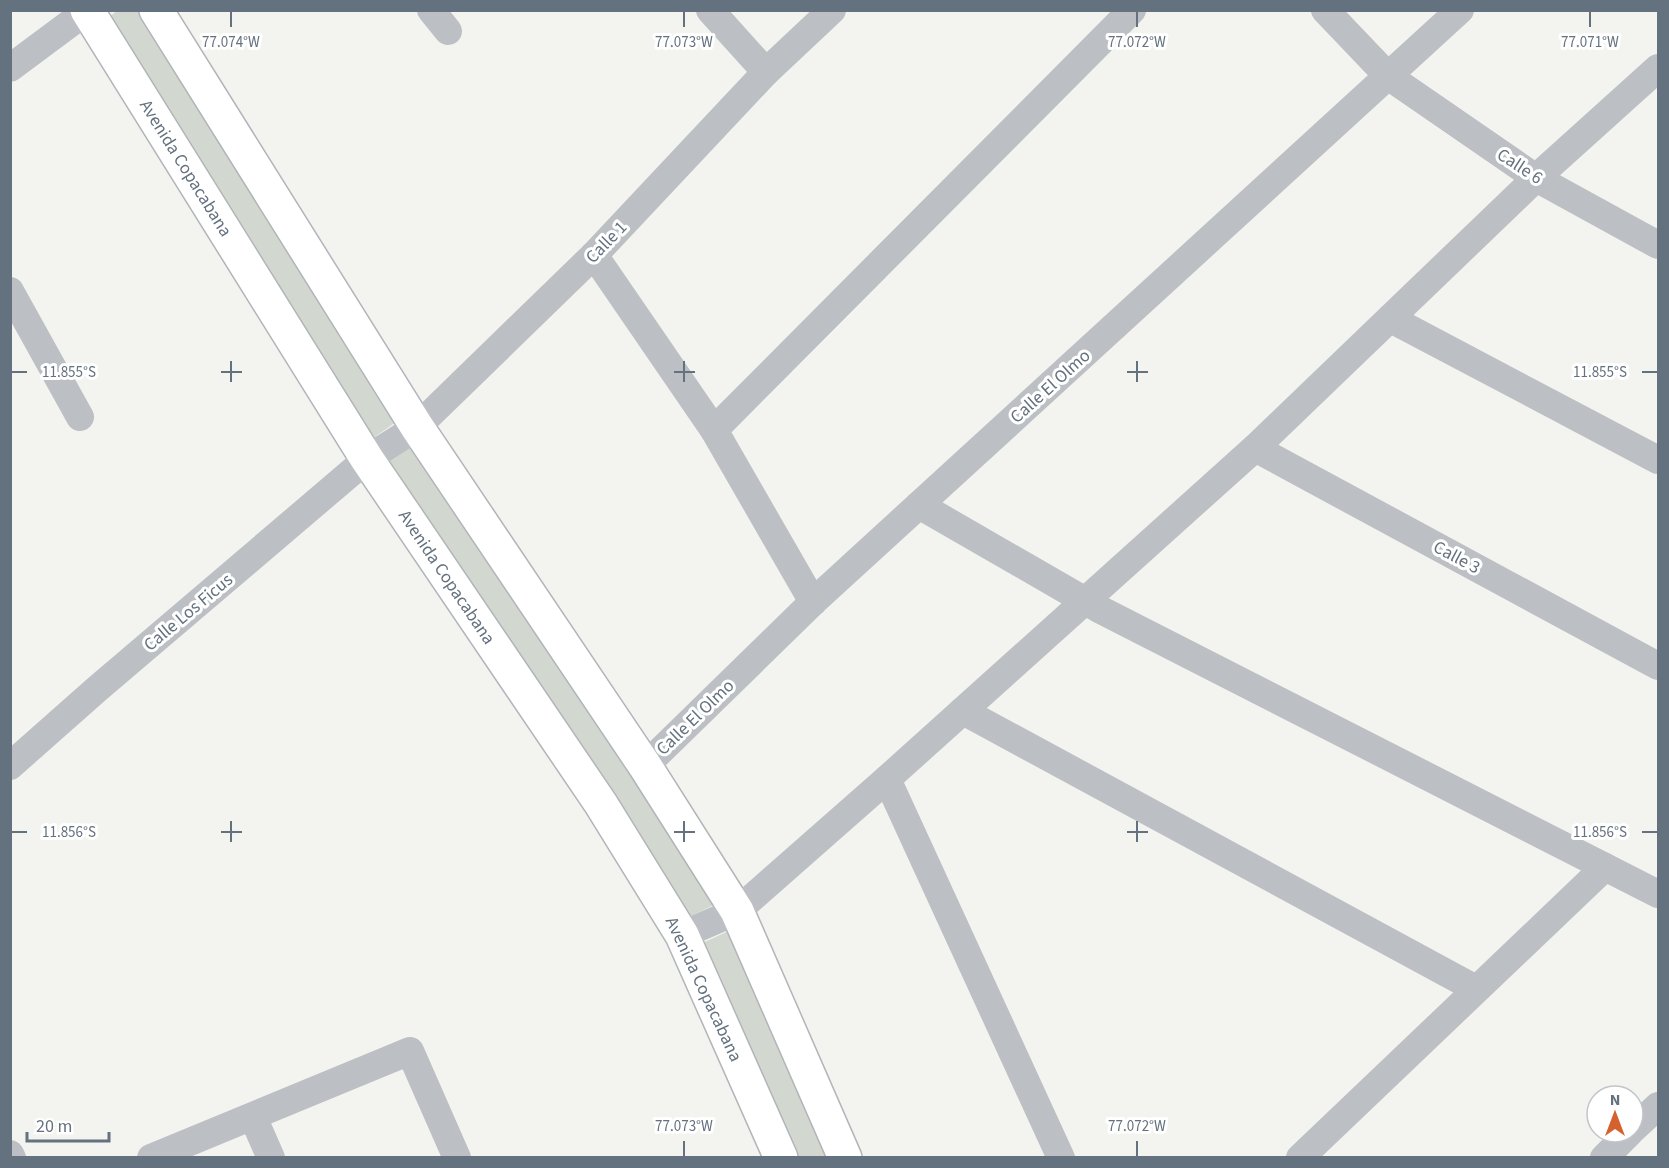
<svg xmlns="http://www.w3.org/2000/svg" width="1669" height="1168" viewBox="0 0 1669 1168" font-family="'Source Sans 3',sans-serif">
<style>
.green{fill:#d2d8cf}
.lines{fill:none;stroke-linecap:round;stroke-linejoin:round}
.secondary-casing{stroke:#b1b5b9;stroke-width:36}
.minor{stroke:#bcbfc3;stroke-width:28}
.secondary{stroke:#fff;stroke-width:33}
.ticks{fill:none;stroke:#64717e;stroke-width:2}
.labels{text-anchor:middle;stroke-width:6;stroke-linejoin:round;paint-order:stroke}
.street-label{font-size:18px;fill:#64717e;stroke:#fff}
.ticks-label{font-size:15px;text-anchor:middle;fill:#64717e;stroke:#fff;stroke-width:6;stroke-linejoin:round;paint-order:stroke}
</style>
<rect width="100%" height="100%" fill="#f3f3ef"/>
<g class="green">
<path d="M117,11H147L403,417L365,444L102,22Z"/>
<path d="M419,441L722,901L683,920L380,463Z"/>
<path d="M733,929L832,1157H793L698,945Z"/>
</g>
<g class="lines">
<g class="secondary-casing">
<g id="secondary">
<path d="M87,10L367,459L601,804L682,935L781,1158"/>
<path d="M156,10L417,427L645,766L737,911L845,1158"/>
</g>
</g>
<g class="minor">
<path d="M431,10L448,31"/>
<path d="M710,10L766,72"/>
<path d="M1325,10L1388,76L1536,178L1658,245"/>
<path d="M10,68L88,10"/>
<path d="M594,255L714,430L813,602"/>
<path d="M10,291L80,417"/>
<path d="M1391,319L1658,460"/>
<path d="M714,430L1132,10"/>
<path d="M1255,448L1658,666"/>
<path d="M919,505L1101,610L1658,894"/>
<path d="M963,711L1476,989"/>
<path d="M10,766L97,689L367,459L417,427L594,255L766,72L832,10"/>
<path d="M645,766L813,602L1460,10"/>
<path d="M887,779L1061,1158"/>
<path d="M682,935L737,911L887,779L1255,448L1536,178L1658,68"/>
<path d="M253,1117L271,1158"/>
<path d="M1633,1129L1658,1106"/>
<path d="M10,1154L12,1158"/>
<path d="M151,1158L410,1051L457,1158"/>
<path d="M1300,1158L1605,867"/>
<path d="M1604,1158L1630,1132"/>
</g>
<use href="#secondary" class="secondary"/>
</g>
<path class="ticks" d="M231,12V27M684,12V27M1137,12V27M1590,12V27M231,361V382M684,361V382M1137,361V382M12,372H27M221,372H242M674,372H695M1127,372H1148M1642,372H1657M231,821V842M684,821V842M1137,821V842M12,832H27M221,832H242M674,832H695M1127,832H1148M1642,832H1657M684,1141V1156M1137,1141V1156"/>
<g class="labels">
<g class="street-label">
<text transform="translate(1520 166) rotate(33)" y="6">Calle 6</text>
<text transform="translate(186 168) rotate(58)" y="6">Avenida Copacabana</text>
<text transform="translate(606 242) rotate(-46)" y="6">Calle 1</text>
<text transform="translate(1050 386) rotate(-42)" y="6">Calle El Olmo</text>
<text transform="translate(1457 557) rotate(28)" y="6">Calle 3</text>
<text transform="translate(447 577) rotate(56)" y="6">Avenida Copacabana</text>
<text transform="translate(188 612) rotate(-40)" y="6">Calle Los Ficus</text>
<text transform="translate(695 717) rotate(-44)" y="6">Calle El Olmo</text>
<text transform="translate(704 989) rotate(65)" y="6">Avenida Copacabana</text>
</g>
</g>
<g class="ticks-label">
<text x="231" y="47">77.074°W</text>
<text x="684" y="47">77.073°W</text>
<text x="1137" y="47">77.072°W</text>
<text x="1590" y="47">77.071°W</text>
<text x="69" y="377">11.855°S</text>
<text x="1600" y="377">11.855°S</text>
<text x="69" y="837">11.856°S</text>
<text x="1600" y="837">11.856°S</text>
<text x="684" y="1131">77.073°W</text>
<text x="1137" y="1131">77.072°W</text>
</g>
<rect width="1669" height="1168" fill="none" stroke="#64717e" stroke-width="24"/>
<g transform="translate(1615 1114)"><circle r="28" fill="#ffffff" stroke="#c1c6cb" stroke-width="1.5"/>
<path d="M0-4.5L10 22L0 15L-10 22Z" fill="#d5622e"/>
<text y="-9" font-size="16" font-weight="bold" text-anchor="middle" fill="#64717e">N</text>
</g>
<path d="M27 1132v9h82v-9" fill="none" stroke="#64717e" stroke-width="3"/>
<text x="36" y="1132" font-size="18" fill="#64717e" stroke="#ffffff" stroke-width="4.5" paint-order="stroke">20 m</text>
</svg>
